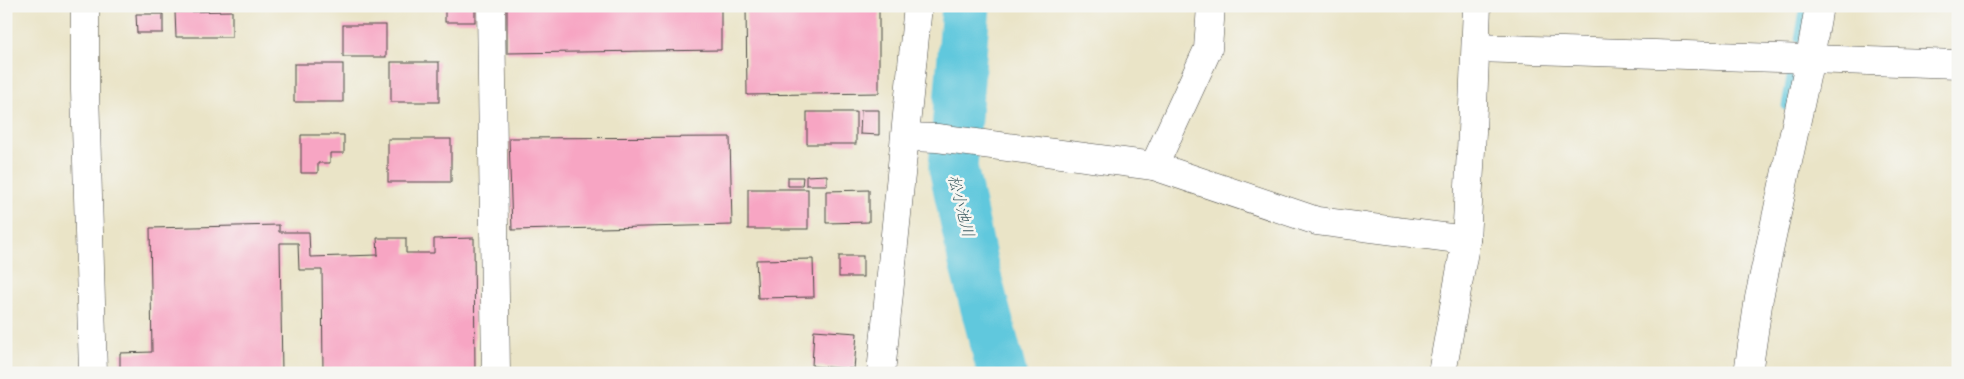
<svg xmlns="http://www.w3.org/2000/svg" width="1964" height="379" viewBox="0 0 1964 379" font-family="'Comic Neue','Klee One',sans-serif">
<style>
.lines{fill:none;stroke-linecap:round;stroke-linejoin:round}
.stream{stroke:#60c8dd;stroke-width:9}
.river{stroke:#60c8dd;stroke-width:49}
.building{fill:#f7a5c3}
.street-casing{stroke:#484742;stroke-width:29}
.secondary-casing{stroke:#484742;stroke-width:29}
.street{stroke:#fff;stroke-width:28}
.secondary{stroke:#fff;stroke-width:28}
.labels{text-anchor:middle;stroke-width:5;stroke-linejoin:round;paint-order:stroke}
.water-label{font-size:16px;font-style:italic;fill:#3b5a60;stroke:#f6f6f2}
</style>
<rect width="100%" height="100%" fill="#f6f6f2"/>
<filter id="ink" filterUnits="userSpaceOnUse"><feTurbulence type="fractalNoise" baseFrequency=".02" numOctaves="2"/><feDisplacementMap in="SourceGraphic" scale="10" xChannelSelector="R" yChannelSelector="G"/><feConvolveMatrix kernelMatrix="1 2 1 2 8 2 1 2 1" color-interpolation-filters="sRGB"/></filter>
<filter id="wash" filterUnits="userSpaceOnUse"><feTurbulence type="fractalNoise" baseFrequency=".0096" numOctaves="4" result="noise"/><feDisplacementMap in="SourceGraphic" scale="20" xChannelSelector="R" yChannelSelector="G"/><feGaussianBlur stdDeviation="1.12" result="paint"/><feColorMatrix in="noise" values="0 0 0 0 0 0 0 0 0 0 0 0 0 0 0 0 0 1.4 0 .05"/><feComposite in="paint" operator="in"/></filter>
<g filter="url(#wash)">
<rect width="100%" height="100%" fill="#eae4c7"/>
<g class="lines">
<g class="stream">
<path d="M1799,39L1805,6"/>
<path d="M1786,106L1791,77"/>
</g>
<path class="river" d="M966,6L953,167L973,262L1002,373"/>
</g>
<g id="blocks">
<g class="building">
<rect x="445" y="6" width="30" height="16"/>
<path d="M507,6H721V50L507,53Z"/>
<path d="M746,6H879V93L747,95Z"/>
<path d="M232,11V37H176L175,12Z"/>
<path d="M136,14H163V33H137Z"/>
<rect x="343" y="25" width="43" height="32"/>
<rect x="391" y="62" width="48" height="40"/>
<rect x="294" y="64" width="49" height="38"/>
<path d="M861,110H879V135L860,134Z"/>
<rect x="807" y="112" width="49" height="32"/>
<path d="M301,135H344V153H330V163H318V173H301Z"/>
<path d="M730,137L732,225L512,230L509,138Z"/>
<rect x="388" y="139" width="63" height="43"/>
<path d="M827,175V185H806V176Z"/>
<path d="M788,177H803L802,186H788Z"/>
<rect x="748" y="189" width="60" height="40"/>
<path d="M869,190V222L826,223V191Z"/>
<path d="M279,225V232H309L310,257L378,255L377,238H406V253H434V239L474,238L475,373H323L322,270H299L298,243H280L282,373H120V353L152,352L150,228Z"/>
<rect x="839" y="256" width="24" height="21"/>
<path d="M813,259L814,297L758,298L756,260Z"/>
<path d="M814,330L857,333L854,369L812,366Z"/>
</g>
</g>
</g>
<g filter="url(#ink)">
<use href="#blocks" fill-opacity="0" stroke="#484742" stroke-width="1"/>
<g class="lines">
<g class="street-casing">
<g id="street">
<path d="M491,6L496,373"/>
<path d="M1476,48L1958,64"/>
<path d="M906,137L937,138L1154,166L1317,221L1466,240"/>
<path d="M1154,166L1208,49L1211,6"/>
<path d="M1442,373L1466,240L1472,132L1477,6"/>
<path d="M1748,373L1759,298L1810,58L1819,6"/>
</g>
</g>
<g class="secondary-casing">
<g id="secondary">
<path d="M85,6V90L93,373"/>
<path d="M881,373L918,6"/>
</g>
</g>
<use href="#street" class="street"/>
<use href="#secondary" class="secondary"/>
</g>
</g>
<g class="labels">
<g class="water-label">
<text transform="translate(962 206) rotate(76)" y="6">松小池川</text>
</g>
</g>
<rect width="1964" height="379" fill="none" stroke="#f6f6f2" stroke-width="25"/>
</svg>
